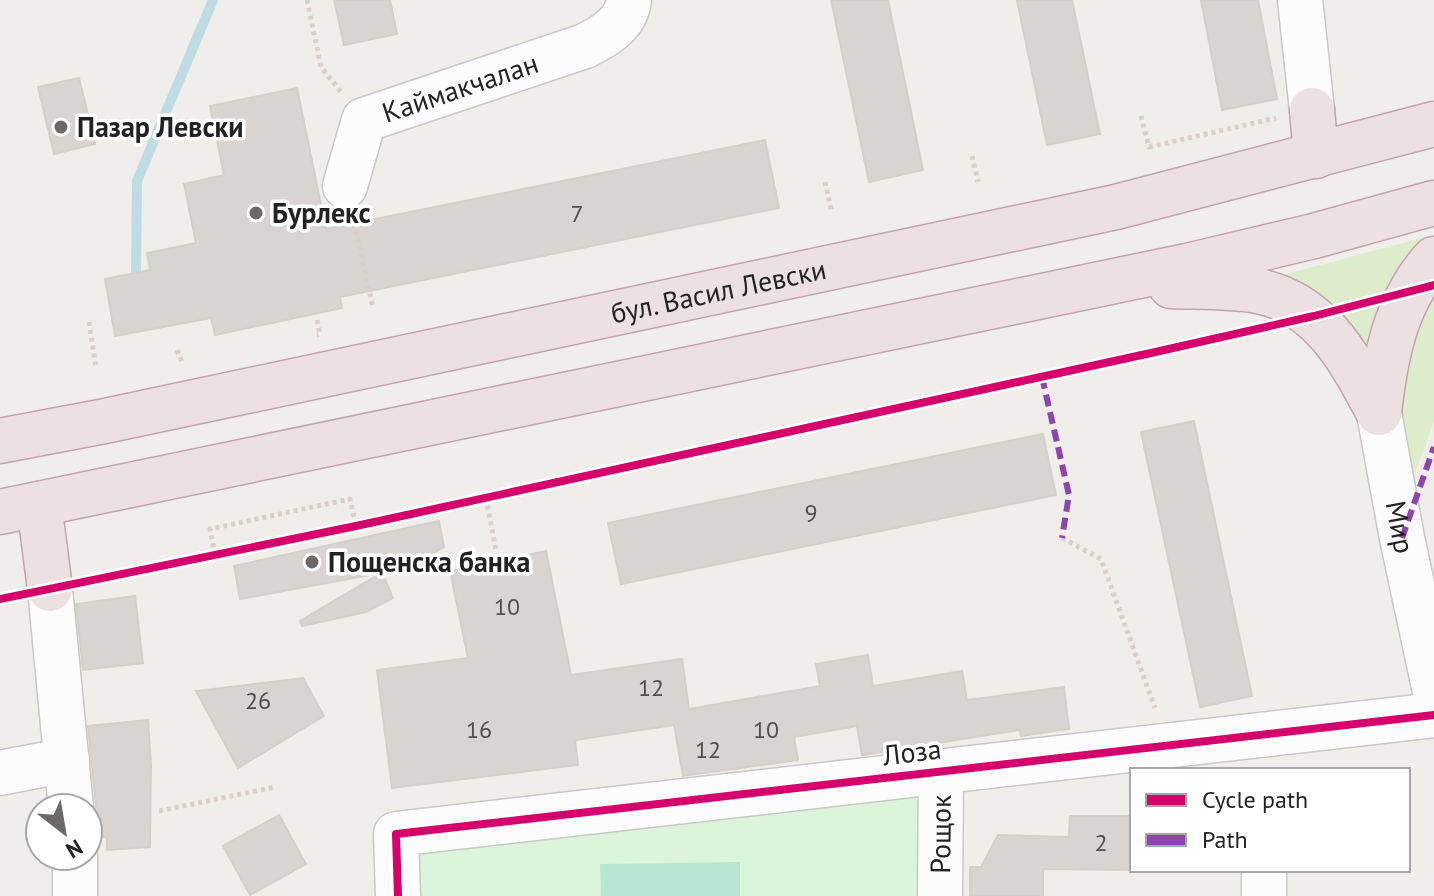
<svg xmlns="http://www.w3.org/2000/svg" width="1434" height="896" viewBox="0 0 1434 896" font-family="'PT Sans',sans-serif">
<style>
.grass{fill:#ddeccb}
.park{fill:#daf5da}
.pitch{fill:#b7e6d2}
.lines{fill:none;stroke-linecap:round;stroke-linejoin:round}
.stream{stroke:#bfdbe3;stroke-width:10}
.building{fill:#d7d4d2;stroke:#d3d0cc;stroke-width:2}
.minor-casing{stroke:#c9c8c7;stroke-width:47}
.highway-casing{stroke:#c5a2ac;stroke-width:47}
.path{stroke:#dccecd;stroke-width:5;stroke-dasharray:4 4;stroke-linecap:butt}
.minor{stroke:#fdfcfc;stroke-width:44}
.highway{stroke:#ece0e2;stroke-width:44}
.quiet{stroke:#8e44ad;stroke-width:6;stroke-dasharray:12 6;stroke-linecap:butt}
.cycleway-casing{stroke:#fff;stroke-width:13}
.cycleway{stroke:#d6006c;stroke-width:8}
.poi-dot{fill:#6a6968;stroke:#fff;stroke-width:3}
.labels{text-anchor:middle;stroke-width:7;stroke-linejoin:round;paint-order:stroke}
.number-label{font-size:24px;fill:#4f4e4e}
.street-label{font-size:28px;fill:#222;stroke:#fff}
.poi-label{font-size:28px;font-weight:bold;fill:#222;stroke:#fff;text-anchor:start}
</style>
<rect width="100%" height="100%" fill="#f0eeeb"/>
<g class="grass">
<path d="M1433,235L1401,277L1372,374L1353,332L1324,297L1283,275Z"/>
<path d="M1434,299V421L1407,495L1394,419L1405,356L1429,301Z"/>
</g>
<path class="park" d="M941,771L940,896H398L396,834Z"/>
<path class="pitch" d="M740,862V896H601L600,864Z"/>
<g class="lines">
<path class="stream" d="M136,273L137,181L213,0"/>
</g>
<g class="building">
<path d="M334,0H390L397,34L344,45Z"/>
<path d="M831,0H888L923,170L869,182Z"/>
<path d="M1017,0H1072L1100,134L1047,145Z"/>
<path d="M1201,0H1258L1277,99L1222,110Z"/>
<path d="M79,78L95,144L54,154L38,87Z"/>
<path d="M297,88L326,229L765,140L779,208L340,297L342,308L215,335L211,318L115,336L105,279L150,270L147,253L196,243L184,184L224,175L210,106Z"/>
<path d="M1194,421L1252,696L1200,707L1141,432Z"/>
<path d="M1043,434L1056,495L621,584L608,523Z"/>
<path d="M439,521L444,547L411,567L382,572L393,598L366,612L302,626L300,621L381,573L240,599L234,566Z"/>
<path d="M546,551L571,675L682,659L689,709L820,686L816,664L868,655L873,686L962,671L967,700L1064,687L1069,729L1021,736L1020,730L862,755L857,726L794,737L798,760L683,776L674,725L575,740L578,765L392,788L377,670L468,658L450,571Z"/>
<path d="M135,596L143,663L83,670L76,604Z"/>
<path d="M303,678L324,716L238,768L196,691Z"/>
<path d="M148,720L151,766L150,847L107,850V837L92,838V821L96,806L88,726Z"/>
<path d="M279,815L306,864L250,895L223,846Z"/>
<path d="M1070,816H1132V870L1043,869V896H970V867H981L998,835L1069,837Z"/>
</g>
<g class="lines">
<g class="minor-casing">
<g id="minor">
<path d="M1300,0L1312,110"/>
<path id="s1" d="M345,186L364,120L585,46C605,36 626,24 629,0"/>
<path id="s2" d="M1379,413L1402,538L1434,687"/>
<path d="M50,589L71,808"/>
<path d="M0,773L67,760"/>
<path d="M75,856V896"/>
<path d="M1264,870V896"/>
<path d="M398,896L396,834L1434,715"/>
<path id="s3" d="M940,896L941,771"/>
</g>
</g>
<g class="highway-casing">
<g id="highway">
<path d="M1312,110L1316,156"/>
<path d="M1171,286C1200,287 1230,286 1258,291C1323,304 1350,360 1379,413"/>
<path d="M1379,413C1385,358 1395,302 1434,259"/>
<path id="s4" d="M0,441L105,421L1116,207L1434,124"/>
<path d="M39,504L50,589"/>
<path d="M0,512L1187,266L1314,236L1434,203"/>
</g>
</g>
<g class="path">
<path d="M307,0L321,67L341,92"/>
<path d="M1141,116L1149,147L1276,118"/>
<path d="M972,156L978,182"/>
<path d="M825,182L832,213"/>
<path d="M354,223L373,308"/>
<path d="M317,320L320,334L317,335"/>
<path d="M89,322L96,367"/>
<path d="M177,350L182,362"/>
<path d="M486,498L498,561"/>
<path d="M1062,538L1101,559L1155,708"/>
<path d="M215,555L210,529L350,499L356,526"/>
<path d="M159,811L275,787"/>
</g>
<use href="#minor" class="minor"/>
<use href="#highway" class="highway"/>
<g class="quiet">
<path d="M1042,377L1069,495L1062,538"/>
<path d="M1402,538L1434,447"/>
</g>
<g class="cycleway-casing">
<g id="cycleway">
<path d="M0,599L356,526L1151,353L1314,316L1434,285"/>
<path d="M398,896L396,834L1434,715"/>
</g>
</g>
<use href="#cycleway" class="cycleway"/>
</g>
<g class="poi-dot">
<circle cx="61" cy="127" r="8"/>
<circle cx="256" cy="213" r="8"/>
<circle cx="312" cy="562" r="8"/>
</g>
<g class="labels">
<g class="number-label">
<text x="577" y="222">7</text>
<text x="811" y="521">9</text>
<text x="507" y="615">10</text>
<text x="651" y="696">12</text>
<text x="258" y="709">26</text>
<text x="479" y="738">16</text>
<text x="766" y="738">10</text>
<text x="708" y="758">12</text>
<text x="1101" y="851">2</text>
</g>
<g class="street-label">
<text dy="10" stroke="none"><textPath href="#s1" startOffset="170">Каймакчалан</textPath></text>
<text dy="10" stroke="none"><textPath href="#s4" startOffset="734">бул. Васил Левски</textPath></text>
<text dy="10" stroke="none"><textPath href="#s2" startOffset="116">Мир</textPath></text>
<text transform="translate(912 752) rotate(-7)" y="10">Лоза</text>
<text dy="10" stroke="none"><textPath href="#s3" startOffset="62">Рощок</textPath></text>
</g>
<g class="poi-label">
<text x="77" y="137">Пазар Левски</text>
<text x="272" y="223">Бурлекс</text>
<text x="328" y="572">Пощенска банка</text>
</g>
</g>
<rect x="1130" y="768" width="280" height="104" fill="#ffffff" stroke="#a7a7a7" stroke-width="2"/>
<rect x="1146" y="794" width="40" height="12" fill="#d6006c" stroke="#a7a7a7" stroke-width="2"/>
<text x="1202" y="808" font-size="24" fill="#222222">Cycle path</text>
<rect x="1146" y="834" width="40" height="12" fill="#8e44ad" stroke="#a7a7a7" stroke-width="2"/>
<text x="1202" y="848" font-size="24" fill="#222222">Path</text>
<g transform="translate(64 832) rotate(149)"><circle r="38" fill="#ffffff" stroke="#a7a7a7" stroke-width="2"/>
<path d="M0-6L14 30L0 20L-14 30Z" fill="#6a6968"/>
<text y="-12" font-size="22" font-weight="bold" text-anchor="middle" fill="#222222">N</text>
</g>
</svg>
